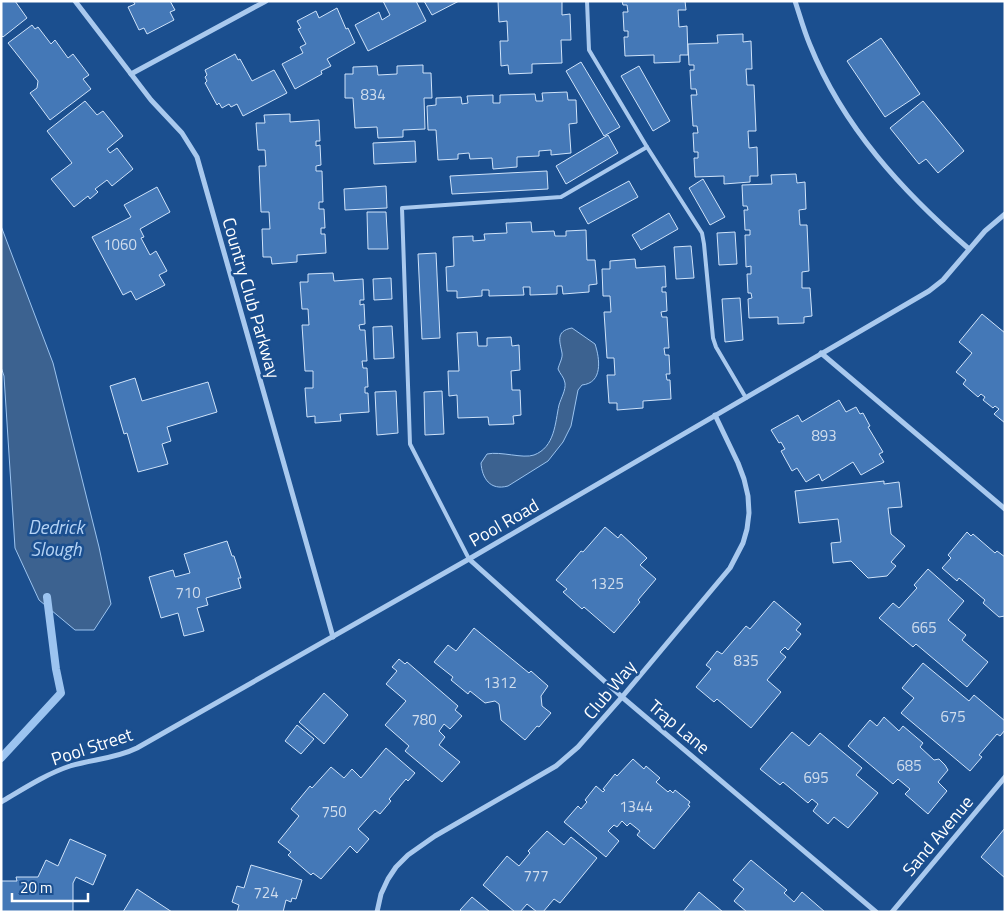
<svg xmlns="http://www.w3.org/2000/svg" width="1006" height="913" viewBox="0 0 1006 913" font-family="'Titillium Web',sans-serif">
<style>
.water{fill:#3c6290;stroke:#9cc4f0}
.lines{fill:none;stroke-linecap:round;stroke-linejoin:round}
.stream{stroke:#9cc4f0;stroke-width:8}
.building{fill:#4478b7;stroke:#cfe3fa}
.service{stroke:#a9c9ee;stroke-width:4}
.minor{stroke:#a9c9ee;stroke-width:5}
.labels{text-anchor:middle;stroke-width:5;stroke-linejoin:round;paint-order:stroke}
.number-label{font-size:15px;fill:#d0dded}
.street-label{font-size:18px;fill:#fff;stroke:#1b4f8f}
.water-label{font-size:19px;font-style:italic;fill:#b5d3f5;stroke:#1b4f8f}
</style>
<rect width="100%" height="100%" fill="#1b4f8f"/>
<g class="water">
<path d="M1,226L53,363L99,547L111,604L94,630H75L39,600L15,548L4,376L1,367Z"/>
<path d="M572,328L595,344C600,359 603,383 582,385L578,390L571,426L563,442L548,461L508,486C490,491 482,478 481,463L487,454C501,451 523,459 534,455C555,447 555,423 559,405C561,398 566,390 565,383C564,377 560,374 558,369C559,364 563,358 562,353C560,342 555,331 572,328Z"/>
</g>
<g class="lines">
<path class="stream" d="M1,758L61,693L56,669L47,597"/>
</g>
<g class="building">
<path d="M1,1H15L27,18L3,37L1,35Z"/>
<path d="M133,1H170L175,10L170,12L174,20L147,34L144,28L139,30L128,7L135,4Z"/>
<path d="M383,1H416L426,21L368,51L355,25L379,12L382,20L390,15Z"/>
<path d="M424,1H459L432,15Z"/>
<path d="M498,1H562V15L570,14L571,40H561L562,63L532,64V73L509,74L508,65L501,66L500,41H508L507,21L499,22Z"/>
<path d="M622,1H685L686,10H678L679,27L687,26L688,55H680V62L654,63V55L625,56L624,37H628V31H624L623,12H628L627,5H623Z"/>
<path d="M337,8L346,29L348,28L355,43L327,59L331,66L321,71L322,74L295,89L282,64L303,53L300,47L306,44L298,29L301,28L297,21L316,11L319,18Z"/>
<path d="M32,25L35,29L38,27L51,44L55,40L68,58L73,54L89,75L83,79L91,89L50,120L30,93L37,88L38,81L8,43Z"/>
<path d="M743,34V42L751,41L752,69H746L747,85H754L756,131H748L749,148L757,147L758,176H750V182L724,184V176L695,177L694,158H698V152H694L693,133H698L697,126H693L691,95H697L696,89H691L690,70H694V65H689L688,44L718,43L717,35Z"/>
<path d="M881,38L920,94L885,117L847,61Z"/>
<path d="M235,54L238,60L240,59L252,81L274,70L287,93L243,116L237,104L231,107L229,104L222,108L219,103L217,105L205,83L207,81L205,77L207,75L205,70Z"/>
<path d="M581,62L620,127L604,136L566,71Z"/>
<path d="M423,65V73H431L432,98H424L425,129L403,130V137L378,138L377,127L355,128L353,98H345V74H353V67L377,66L378,75L397,74V66Z"/>
<path d="M639,66L670,121L653,131L621,76Z"/>
<path d="M567,92L568,100H576L577,123L569,124L571,153L551,155V150L539,151V156L517,157V167L493,169L492,158L470,159L469,153L458,154V159L438,160L436,130H428L427,106L436,105V98L461,97L462,104L468,103L467,96L493,95V103H500V95L535,94L536,101H543L542,93Z"/>
<path d="M85,101L97,115L103,111L123,136L107,149L110,153L117,148L133,169L112,186L107,180L95,189L98,192L90,199L88,196L74,207L51,179L72,163L47,131Z"/>
<path d="M923,101L964,151L938,173L926,159L919,164L890,128Z"/>
<path d="M290,114V122L319,120L320,141H316V146L320,145L321,165L316,166V171H322L323,202H319V209H324L325,228H321V234H325L326,253L297,255V262L272,264L271,257H263L262,229H270L269,212H261L259,166H266L265,150H258L256,123H265L264,115Z"/>
<path d="M608,135L618,153L566,184L556,166Z"/>
<path d="M415,141L416,162L374,164L373,143Z"/>
<path d="M547,171L548,189L452,194L450,176Z"/>
<path d="M796,174L797,183L805,182L806,209L799,210L800,225H807L809,271L802,272V288H810L812,316L804,317V323L778,324V317L749,318L748,299L752,298L751,293H748L747,274H751V266L746,267L745,235H750V230H745L744,210H748L747,206H743L742,185L772,184L771,175Z"/>
<path d="M703,179L725,217L710,225L689,188Z"/>
<path d="M629,181L638,197L588,224L579,208Z"/>
<path d="M386,186L387,208L345,210L344,189Z"/>
<path d="M157,187L170,212L140,229L144,237L141,238L150,255L156,251L167,271L159,275L165,285L136,300L131,291L123,295L92,237L131,217L124,205Z"/>
<path d="M367,212H386L388,249H368Z"/>
<path d="M669,213L678,229L641,250L632,235Z"/>
<path d="M531,222L532,232L554,231L555,236H566V231L586,230L587,260H595L597,284L589,285V292L563,294L562,286H557V294L530,295V287H523L524,295L489,296V290H482V296L457,298V291H447L446,267L454,266L453,237L473,236V241L485,240L484,234L507,233L506,223Z"/>
<path d="M735,232L737,264L719,265L717,233Z"/>
<path d="M691,246L694,278L676,279L674,247Z"/>
<path d="M436,253L440,338L422,339L418,254Z"/>
<path d="M635,259L636,268L665,266L666,287H662V292H666L667,311L661,312L662,317H667L669,348H664L665,355H669L670,374H666L667,380H670L671,399L643,401V408L617,410V403H609L607,375H615L614,358H607L604,312H611L610,296H603L602,269H610V261Z"/>
<path d="M333,273L334,281L363,279L364,300H360V305L364,304L365,324L359,325L360,330H365L367,361H362L363,368H367L368,387H365V393H368L369,412L340,414L341,421L315,423V416L307,417L305,388H313V371H305L302,325H309L308,309H302L300,282H308V274Z"/>
<path d="M391,278L392,299L374,300L373,279Z"/>
<path d="M740,298L743,340L725,342L722,299Z"/>
<path d="M982,314L1005,333V423L994,414L999,409L995,406L993,408L983,400L985,397L981,394L978,397L963,384L966,380L956,372L972,353L959,342Z"/>
<path d="M392,326L394,358L374,359L373,327Z"/>
<path d="M477,332L478,346H487V338L511,337L512,346L519,345L520,370L511,371L512,390H520L521,415L513,416L514,424L489,425L488,417L458,418L457,395L449,396L448,371H459L457,333Z"/>
<path d="M135,378L142,401L208,382L217,412L167,427L171,441L162,444L168,464L138,472L127,433L124,434L110,386Z"/>
<path d="M396,391L398,433L377,435L375,392Z"/>
<path d="M442,391L444,434L425,435L424,392Z"/>
<path d="M839,400L846,412L856,407L860,414L863,413L870,426L868,427L883,452L879,454L884,462L861,475L853,462L822,481L819,474L806,482L797,468L792,471L781,451L785,449L781,442L779,443L771,430L798,415L802,422Z"/>
<path d="M884,481V484L899,482L902,507L888,508L891,534L905,546L891,562L896,566L887,576L868,578L851,561L833,563L831,543L841,542L838,519L799,523L795,491Z"/>
<path d="M605,527L618,538L621,534L647,558L640,565L656,579L638,600L640,602L614,633L584,607L582,609L563,592L567,589L556,580L581,551L583,552Z"/>
<path d="M967,532L971,536L973,534L995,553L997,551L1005,557V616L999,617L983,603L985,600L959,578L957,581L942,568L951,558L948,555Z"/>
<path d="M227,541L232,556H234L241,578H238L241,588L206,598L208,605L197,608L204,631L184,636L178,613L161,618L149,577L173,570L175,577L190,573L184,554Z"/>
<path d="M928,569L964,601L948,620L966,635L962,640L988,662L967,687L916,644L913,647L879,618L893,603L899,608L917,588L914,585Z"/>
<path d="M774,601L801,624L796,630L801,634L788,650L785,647L780,652L786,657L767,680L781,692L751,728L717,699L714,702L696,687L711,669L706,665L717,651L722,654L746,626L750,629Z"/>
<path d="M474,628L529,673L531,671L548,686L541,696L542,706L551,713L539,727L537,726L525,740L501,720L499,704L495,701L485,703L470,691L468,694L451,680L453,677L434,662L448,645L456,651Z"/>
<path d="M399,659L405,664L407,662L458,706L455,710L462,716L450,729L444,724L439,731L445,737L439,745L460,762L442,782L405,751L409,746L385,725L406,701L386,684L397,671L392,667Z"/>
<path d="M923,663L969,701L974,695L1005,721V730L1000,736L997,734L979,755L982,757L970,771L901,713L914,698L902,688Z"/>
<path d="M324,693L348,715L324,744L299,722Z"/>
<path d="M884,717L899,731L903,726L923,743L920,747L934,760L939,759L945,765L948,770L938,782L947,791L928,814L905,794L910,789L898,779L893,784L848,746L870,720L877,726Z"/>
<path d="M297,725L314,739L301,754L285,741Z"/>
<path d="M792,732L809,746L820,733L862,768L856,775L878,793L848,828L834,817L828,824L813,811L818,804L812,799L808,803L783,782L780,785L760,769Z"/>
<path d="M386,748L415,773L408,781L406,779L389,799L391,801L380,814L375,810L358,829L369,839L357,853L350,846L321,879L313,873L311,875L288,855L291,852L278,842L299,816L291,809L310,786L312,788L331,767L344,778L352,769L361,778Z"/>
<path d="M633,759L644,769L646,766L660,778L656,782L668,792L670,790L673,793L675,790L690,802L688,805L690,806L654,849L637,835L640,831L630,823L627,826L622,821L617,827L614,825L608,831L619,841L606,857L564,822L578,806L581,809L587,802L585,800L596,786L603,792L605,790L603,789L615,774L617,776Z"/>
<path d="M1005,828V878L981,857Z"/>
<path d="M547,831L564,845L571,837L597,858L560,903L554,899L543,912H537L527,904L520,912H515L483,885L507,856L519,866L530,853L528,851Z"/>
<path d="M70,839L106,855L93,885L76,877L73,883V912H1V881H17L16,877H38L46,860L58,866Z"/>
<path d="M751,860L787,890L784,893L794,902L802,892L825,912H747L734,901L744,889L733,880Z"/>
<path d="M251,865L302,880L296,899L292,898L291,902L286,900L283,912H237L239,905L232,902L237,886L244,888Z"/>
<path d="M137,889L172,912H123Z"/>
<path d="M699,892L723,912H683Z"/>
<path d="M472,897L490,912H462L460,910Z"/>
</g>
<g class="lines">
<g class="service">
<path d="M587,1L589,50L647,147L702,233L704,244L713,338L716,347L746,398"/>
<path d="M469,559L410,444L402,208L561,197L647,147"/>
</g>
<g class="minor">
<path d="M75,1L151,100L182,133L197,157L333,637"/>
<path d="M795,1C800,16 804,31 810,45C843,127 903,192 969,249"/>
<path d="M131,74L266,1"/>
<path d="M821,353L1005,509"/>
<path d="M469,559L622,697L876,912"/>
<path d="M1,802C23,789 46,774 70,766C92,759 115,759 137,748L469,559L929,291L943,280L985,231L1005,214"/>
<path d="M377,912L381,894L388,879L396,867L408,855L435,836L556,766L578,747L622,697L730,568L743,543L747,529L749,513L748,496L744,479L738,463L715,415"/>
<path d="M892,912L1005,777"/>
</g>
</g>
<g class="labels">
<g class="number-label">
<text x="373" y="100">834</text>
<text x="120" y="250">1060</text>
<text x="824" y="441">893</text>
<text x="607" y="589">1325</text>
<text x="188" y="598">710</text>
<text x="924" y="633">665</text>
<text x="746" y="666">835</text>
<text x="500" y="688">1312</text>
<text x="953" y="722">675</text>
<text x="424" y="725">780</text>
<text x="909" y="771">685</text>
<text x="816" y="783">695</text>
<text x="636" y="812">1344</text>
<text x="334" y="817">750</text>
<text x="536" y="881">777</text>
<text x="266" y="898">724</text>
</g>
<g class="street-label">
<text transform="translate(251 298) rotate(74)" y="6">Country Club Parkway</text>
<text transform="translate(504 523) rotate(-30)" y="6">Pool Road</text>
<text transform="translate(610 690) rotate(-50)" y="6">Club Way</text>
<text transform="translate(679 727) rotate(40)" y="6">Trap Lane</text>
<text transform="translate(92 747) rotate(-18)" y="6">Pool Street</text>
<text transform="translate(938 836) rotate(-50)" y="6">Sand Avenue</text>
</g>
<g class="water-label">
<text x="56" y="534">Dedrick<tspan x="56" dy="22">Slough</tspan></text>
</g>
</g>
<rect width="1006" height="913" fill="none" stroke="#ffffff" stroke-width="5"/>
<path d="M12 893v8h76v-8" fill="none" stroke="#ffffff" stroke-width="2.5"/>
<text x="20" y="893" font-size="15" fill="#ffffff" stroke="#1b4f8f" stroke-width="4" paint-order="stroke">20 m</text>
</svg>
